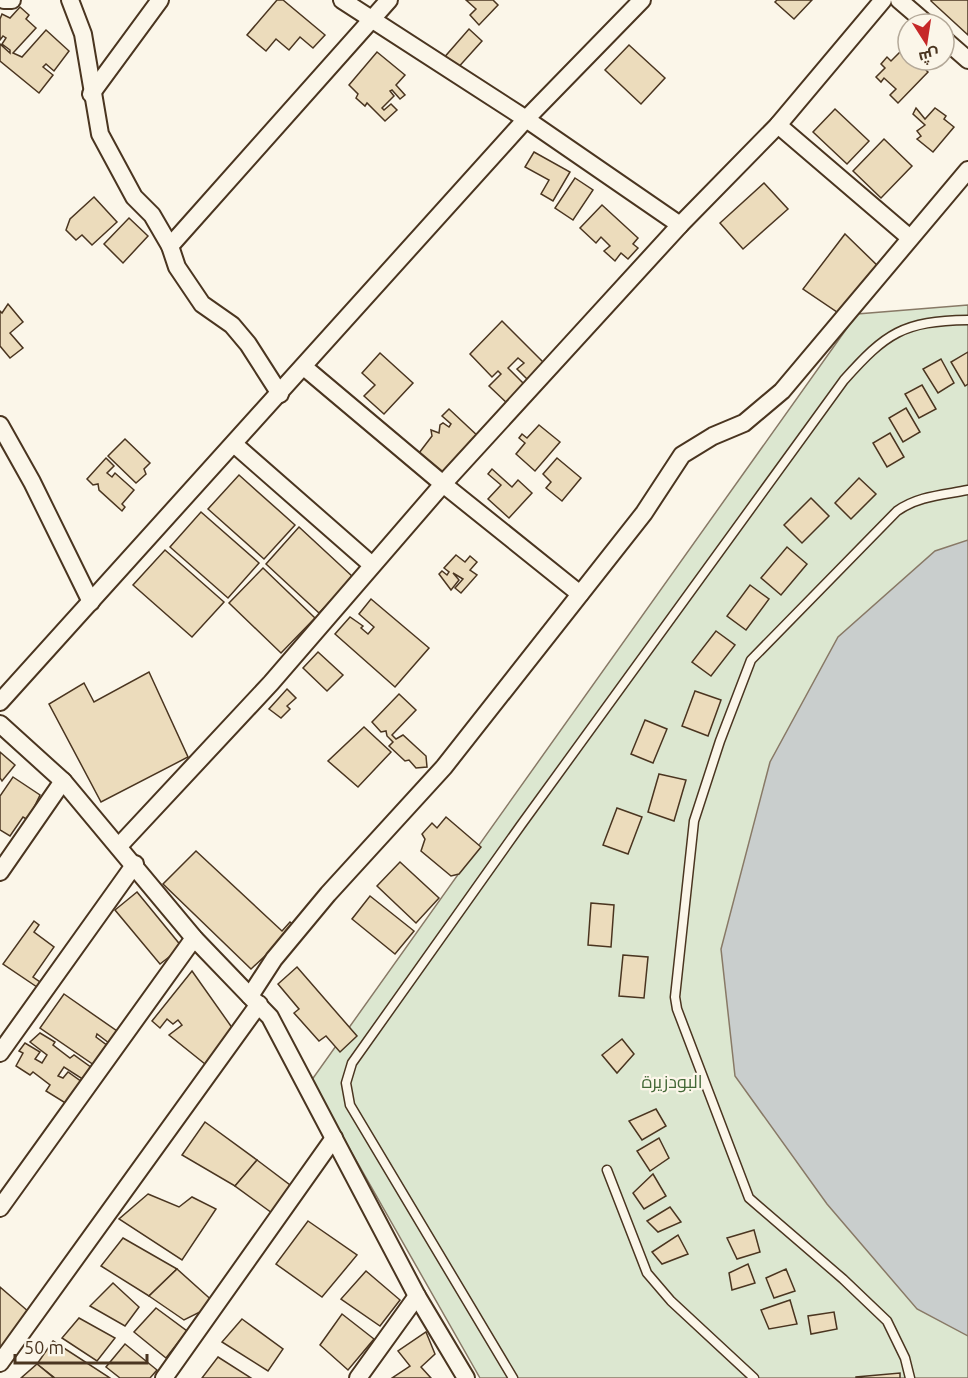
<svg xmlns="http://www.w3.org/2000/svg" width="968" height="1378" viewBox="0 0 968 1378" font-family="Ubuntu,Cairo,sans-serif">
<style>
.green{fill:#dce7d0;stroke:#887966;stroke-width:1.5}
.water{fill:#c9cecd;stroke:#887966;stroke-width:1.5}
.building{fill:#ecdcbc;stroke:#4a3520;stroke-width:1.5}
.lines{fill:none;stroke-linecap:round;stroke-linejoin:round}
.service-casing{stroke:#4a3520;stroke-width:11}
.minor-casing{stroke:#4a3520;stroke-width:20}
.service{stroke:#fbf6e9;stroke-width:8}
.minor{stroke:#fbf6e9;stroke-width:16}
.labels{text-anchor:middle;stroke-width:4.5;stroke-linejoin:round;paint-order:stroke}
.park-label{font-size:18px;fill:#436837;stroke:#fbf6e9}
</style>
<rect width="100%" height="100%" fill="#fbf6e9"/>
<path class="green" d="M968,305V1378H480L311,1081L857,314Z"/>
<path class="water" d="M968,540V1336L917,1309L827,1204L735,1076L721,949L770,762L838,637L935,551Z"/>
<g class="building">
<path d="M277,0H283L325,35L313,48L300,37L289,50L276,39L266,51L247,35Z"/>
<path d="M466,0H493L498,5L479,25L470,15L476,9Z"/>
<path d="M777,0H812L794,19L775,2Z"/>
<path d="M968,0V35L931,1V0Z"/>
<path d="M20,7L29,15L26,19L36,28L13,53L22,57L46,30L69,51L54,71L46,64L43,67L53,75L39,93L0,61V44L10,53V50L2,44L6,38L3,36L0,40V19L2,14L10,18Z"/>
<path d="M469,29L482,41L455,71L442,60Z"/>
<path d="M629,45L665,78L641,104L605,70Z"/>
<path d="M903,49L908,53V60H915L928,72L898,103L890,95L896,89L884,78L881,82L876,77L885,68L881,64L887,57L891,61Z"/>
<path d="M377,52L405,75L396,85L405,95L400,99L392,90L390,91L394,96L382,108L384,110L391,104L397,110L385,121L367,103L365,106L356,98L358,94L349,85Z"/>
<path d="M916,108L925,119L935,108L946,116L944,119L954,127L933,152L917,139L921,136L917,131L925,125L913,114Z"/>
<path d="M835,109L869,141L847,164L813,132Z"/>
<path d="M884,139L912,166L881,198L853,171Z"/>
<path d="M534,152L570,172L553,201L541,194L549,180L525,167Z"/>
<path d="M575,178L593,190L573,220L555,208Z"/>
<path d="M764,183L788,209L743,249L720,223Z"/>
<path d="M94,197L117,222L92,245L82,235L76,240L66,230L70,219Z"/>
<path d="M602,205L638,238L633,244L638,248L628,259L621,253L615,261L604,251L610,246L601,237L596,243L580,228Z"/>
<path d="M129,218L148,236L123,263L104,244Z"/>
<path d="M845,234L881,269L840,314L803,289Z"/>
<path d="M8,304L23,322L10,333L23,348L10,358L0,346V311L2,313Z"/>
<path d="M502,321L544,363L528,380L517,369L524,363L518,358L508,368L527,387L509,405L489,386L501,374L498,371L492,377L470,354Z"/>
<path d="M968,352V384L965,386L951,362Z"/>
<path d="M380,353L413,383L384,414L364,396L375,385L362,373Z"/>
<path d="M941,359L954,383L938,393L923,369Z"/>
<path d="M922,385L936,409L919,418L905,394Z"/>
<path d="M906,408L920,432L903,442L889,418Z"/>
<path d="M449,409L480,438L441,479L416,457L432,436L431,430L439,433L440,425L443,423L449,427L451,424L442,416Z"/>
<path d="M539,425L560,442L535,471L516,454L525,443L519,438L522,434L527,438Z"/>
<path d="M890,433L904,457L887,467L873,443Z"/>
<path d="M125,439L150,463L144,469L146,474L136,483L108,456Z"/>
<path d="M106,458L114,466L107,473L112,477L115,473L134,490L122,504L125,507L122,511L99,490L98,484L93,485L87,479Z"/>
<path d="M557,458L581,478L562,501L546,488L551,482L543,474Z"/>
<path d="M492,469L512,487L518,480L532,493L509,518L488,499L501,485L488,474Z"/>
<path d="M239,475L295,525L264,559L208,509Z"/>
<path d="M859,478L876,494L851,519L835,503Z"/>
<path d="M811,498L829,516L802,543L784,525Z"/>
<path d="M201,512L259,563L228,598L170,547Z"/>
<path d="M299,527L353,577L319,613L266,564Z"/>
<path d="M787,547L807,564L781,595L761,578Z"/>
<path d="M165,550L224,602L192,637L133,585Z"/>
<path d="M456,555L465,562L470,556L477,562L470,570L477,575L461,593L455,588L463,579L453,573L459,580L451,590L439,574L442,571L447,575L449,572L444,568Z"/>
<path d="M263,568L315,618L281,653L229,603Z"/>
<path d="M750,585L769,599L746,630L727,616Z"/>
<path d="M371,599L429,648L395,687L335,634L350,617L363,626L361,628L368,634L374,627L359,614Z"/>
<path d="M716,631L735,645L711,676L692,662Z"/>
<path d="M318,652L343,675L327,691L303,668Z"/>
<path d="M149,672L188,757L101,802L49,704L84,683L94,702Z"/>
<path d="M287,689L296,698L287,706L290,709L281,718L269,709Z"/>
<path d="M695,691L721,700L708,736L682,726Z"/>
<path d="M399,694L416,710L392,735L396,739L403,735L426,756L427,767L416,768L409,760L405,761L389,746L393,742L387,736L386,731L381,732L372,722Z"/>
<path d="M645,720L667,729L653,763L631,754Z"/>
<path d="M364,727L391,752L358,787L328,761Z"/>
<path d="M0,752L15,765L2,781L0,778Z"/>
<path d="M659,774L686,780L674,821L648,812Z"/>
<path d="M13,777L40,795L28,820L23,817L10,836L0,830V796Z"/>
<path d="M617,808L642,817L628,854L603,845Z"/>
<path d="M446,817L481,847L459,874L451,876L421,851L425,839L422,834L432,823L437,828Z"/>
<path d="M196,851L282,931L290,922L296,927L251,969L163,884Z"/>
<path d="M400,862L439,898L416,923L377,886Z"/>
<path d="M137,892L182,947L160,964L115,910Z"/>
<path d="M370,896L414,931L395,954L352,919Z"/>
<path d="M591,903L614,905L611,947L588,945Z"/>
<path d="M34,921L39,925L34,932L54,947L33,977L40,982L37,987L3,964Z"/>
<path d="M623,955L648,957L644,998L619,996Z"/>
<path d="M297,967L357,1036L340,1052L326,1036L319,1041L294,1013L299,1009L278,984Z"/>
<path d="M192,971L233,1029L205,1064L169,1035L182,1025L178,1020L173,1024L167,1019L160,1028L152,1021Z"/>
<path d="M64,994L117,1031L109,1043L97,1034L96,1037L108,1046L94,1065L40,1028Z"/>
<path d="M40,1033L55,1042L53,1045L70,1058L74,1055L92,1068L84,1080L64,1067L58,1076L63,1078L68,1072L82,1082L67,1104L46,1091L50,1085L33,1072L30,1075L16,1066L23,1053L19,1051L25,1043L40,1052L35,1059L42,1063L47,1055L30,1042Z"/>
<path d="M622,1039L634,1054L617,1073L602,1055Z"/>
<path d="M656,1109L666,1126L642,1140L629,1121Z"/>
<path d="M205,1122L257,1160L235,1186L182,1155Z"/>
<path d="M659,1138L669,1158L650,1171L637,1151Z"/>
<path d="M257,1160L290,1185L272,1213L235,1186Z"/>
<path d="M653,1174L666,1196L644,1209L633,1193Z"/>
<path d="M148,1194L179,1207L192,1197L216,1209L182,1260L119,1219Z"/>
<path d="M670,1207L681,1222L658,1232L647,1221Z"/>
<path d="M308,1221L357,1255L322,1297L276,1264Z"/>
<path d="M754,1230L760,1252L737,1259L727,1238Z"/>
<path d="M678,1235L688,1254L662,1264L652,1252Z"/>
<path d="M123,1238L177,1269L149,1296L101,1266Z"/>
<path d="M748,1264L755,1283L732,1290L729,1273Z"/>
<path d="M177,1269L216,1304L184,1320L149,1296Z"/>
<path d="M786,1269L795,1291L774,1298L766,1278Z"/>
<path d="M366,1271L400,1300L380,1326L341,1299Z"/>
<path d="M113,1283L139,1307L125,1326L90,1306Z"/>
<path d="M0,1287L29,1312L0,1350Z"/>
<path d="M790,1300L797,1324L769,1329L761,1310Z"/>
<path d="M156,1308L187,1331L166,1358L134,1332Z"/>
<path d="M834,1312L837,1329L811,1334L808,1316Z"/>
<path d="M342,1314L374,1339L348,1370L320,1345Z"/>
<path d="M79,1318L115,1338L97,1361L62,1338Z"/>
<path d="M242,1319L283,1349L268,1371L222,1342Z"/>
<path d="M426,1332L435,1354L421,1367L431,1378H392L410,1366L398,1351Z"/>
<path d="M53,1341L110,1378H55L37,1364Z"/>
<path d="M125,1344L157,1370L150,1378H120L106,1367Z"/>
<path d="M218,1357L251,1378H202Z"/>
<path d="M37,1364L54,1378H21Z"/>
<path d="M900,1373V1378H856V1377Z"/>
</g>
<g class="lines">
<g class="service-casing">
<g id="service">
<path d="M607,1170L647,1273L671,1301L754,1378"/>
<path d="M513,1378L350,1105L346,1083L352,1063L521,825L844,380C886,333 903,321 968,320"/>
<path d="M910,1378L905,1358L887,1321L843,1279L749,1198L677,1009L675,997L694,821L720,741L751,660L897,511C918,496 943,495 968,490"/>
</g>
</g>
<g class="minor-casing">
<g id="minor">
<path d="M4,0H12"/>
<path d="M70,0L83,34L100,134L134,197L152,215L170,246L177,267L202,304L232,325L248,344L280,394"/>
<path d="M342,0L526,119L680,225"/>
<path d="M899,0L927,24"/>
<path d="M944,39L968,60"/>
<path d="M91,94L160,0"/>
<path d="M778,125L910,238"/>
<path d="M170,246L389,0"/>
<path d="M304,367L443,484L580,594"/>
<path d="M0,425L32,482L91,602"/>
<path d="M234,444L372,565"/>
<path d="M0,702L526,119L642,0"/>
<path d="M0,724L63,781L194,938L270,1017L417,1296L466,1378"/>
<path d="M119,846L271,683L443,484L680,225L778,125L883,0"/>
<path d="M0,872L63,781"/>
<path d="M250,996L274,959L328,894L444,767L644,513L682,455L713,436L744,423L782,391L968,170"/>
<path d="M0,1053L135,864"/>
<path d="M0,1208L194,938"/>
<path d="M0,1363L259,1004"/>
<path d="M164,1378L334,1138"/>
<path d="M358,1378L417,1296"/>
</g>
</g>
<use href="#service" class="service"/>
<use href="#minor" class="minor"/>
</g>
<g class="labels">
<g class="park-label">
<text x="672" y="1088">البودزيرة</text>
</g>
</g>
<g transform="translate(926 42) rotate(168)"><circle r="28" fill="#fbf6e9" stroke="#b4a999" stroke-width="1.5"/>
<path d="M0-4.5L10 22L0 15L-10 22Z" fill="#c62828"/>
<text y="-9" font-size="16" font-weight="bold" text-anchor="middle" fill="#4a3520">ش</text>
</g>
<path d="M15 1354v9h132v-9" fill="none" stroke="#4a3520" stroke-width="3"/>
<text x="24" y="1354" font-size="18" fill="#4a3520" stroke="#fbf6e9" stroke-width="4.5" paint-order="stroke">50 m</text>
</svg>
